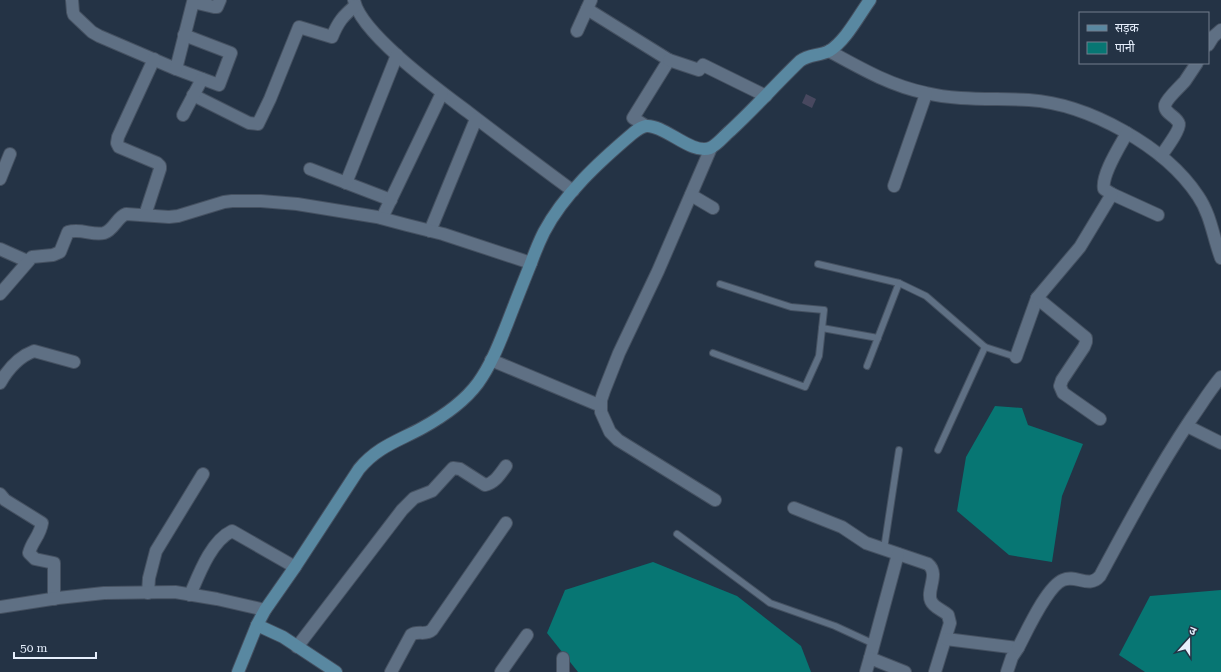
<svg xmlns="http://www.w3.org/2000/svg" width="1221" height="672" viewBox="0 0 1221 672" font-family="'Roboto Serif','Noto Sans Devanagari',serif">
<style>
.water{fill:#077673}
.building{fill:#48485f}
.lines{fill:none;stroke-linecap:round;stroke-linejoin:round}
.lane-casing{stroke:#455161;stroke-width:8}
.street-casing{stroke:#455161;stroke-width:14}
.secondary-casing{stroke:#455161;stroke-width:14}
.lane{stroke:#5f7084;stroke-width:6}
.street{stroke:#5f7084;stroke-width:12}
.secondary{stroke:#5988a1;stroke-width:12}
</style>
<rect width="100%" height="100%" fill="#243345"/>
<g class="water">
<path d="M995,406L1022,408L1028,425L1083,444L1062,496L1052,562L1009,555L957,511L966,457Z"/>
<path d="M653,562L737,596L801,646L811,672H578L547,633L565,590Z"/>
<path d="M1221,590V672H1145L1119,655L1150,596Z"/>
</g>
<path class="building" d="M806,94L816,99L812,108L802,103Z"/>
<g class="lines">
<g class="lane-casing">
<g id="lane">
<path d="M818,264L899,283L926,296L985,347L1016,357"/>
<path d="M822,328L878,338"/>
<path d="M713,353L805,387L819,356L824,310L791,307L720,284"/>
<path d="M867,366L899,283"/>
<path d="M938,450L985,347"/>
<path d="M677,534L770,603L835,626L874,644"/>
<path d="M884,549L899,450"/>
</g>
</g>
<g class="street-casing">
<g id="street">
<path d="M72,0L73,12L74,15L92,32L99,36L176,69L219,85L231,53L184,35"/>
<path d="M354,0C360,33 440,91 468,112C503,139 538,165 573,191"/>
<path d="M587,9L669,60L633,118L646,126"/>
<path d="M577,31L591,0"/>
<path d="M1208,45L1213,37L1221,30"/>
<path d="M829,51C860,68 891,86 926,93C958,101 996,98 1029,100C1088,104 1165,146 1198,196C1211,215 1213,237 1221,258"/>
<path d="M669,60L699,70L703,65L766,96"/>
<path d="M176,69L193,2L214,7H217L220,0"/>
<path d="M193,95L249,123L258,124L270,99L299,27L332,37C338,22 343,16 355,6"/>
<path d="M183,115L202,79"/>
<path d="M711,148L658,271L619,353L604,391L601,400V412L610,432L618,440L715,500"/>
<path d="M1161,156C1165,150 1180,130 1179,124C1177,116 1164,114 1165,105C1167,98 1180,87 1185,81C1189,75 1193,69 1197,63"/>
<path d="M310,169L391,200"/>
<path d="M0,179L10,154"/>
<path d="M346,183L397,55"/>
<path d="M894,186L926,94"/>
<path d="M1112,194L1158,215"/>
<path d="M691,195L713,208"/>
<path d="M145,215L160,169V166L157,163L119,147L117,143L118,137L154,59"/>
<path d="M382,218L442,93"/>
<path d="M430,231L476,119"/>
<path d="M0,249L27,261"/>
<path d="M0,294L32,257L53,255L60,252L68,232C81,228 93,236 104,233C114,230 117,217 126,214L169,217L178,216L224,202L232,201H261L297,204L377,217L407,225L443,234L531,263"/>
<path d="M1016,357L1037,298"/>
<path d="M491,360L601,406"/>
<path d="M0,383C8,369 18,357 34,351L74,362"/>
<path d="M1100,419L1063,393L1060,386L1062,380L1084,347L1086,342V338L1037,298L1080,247L1112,194L1104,189C1101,175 1120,146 1127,133"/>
<path d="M1187,426L1221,443"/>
<path d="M0,494L5,500L42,523C40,536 32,541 29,553L35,559L54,563V599"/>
<path d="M794,508L842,527L866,543L928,564C940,574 926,590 931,601C934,608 943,610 948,615L950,623L935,672"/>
<path d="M148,593L149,578L156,551L203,474"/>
<path d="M190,595C199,574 211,541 232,531L295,567"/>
<path d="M0,607L58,598L104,593L175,592L217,599L265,610"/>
<path d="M946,639L1018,648L1012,657L1007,672"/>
<path d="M297,647L402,510L414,498L432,491L453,468L460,469L485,485C495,483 500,474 506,466"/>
<path d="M1018,648C1026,633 1047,586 1063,580C1076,574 1089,589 1100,576C1129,522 1157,470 1191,419C1201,405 1210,390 1221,377"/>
<path d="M870,658L898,554"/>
<path d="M391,672L411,635C418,630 425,636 432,630L506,523"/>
<path d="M501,672L527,635"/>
<path d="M563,672V658"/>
<path d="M866,672L870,658L905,672"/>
</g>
</g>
<g class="secondary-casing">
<g id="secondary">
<path d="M257,625L283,637L336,672"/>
<path d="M238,672L257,625L265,610L295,567L359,469C377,447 398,441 422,428C442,417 464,402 478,383C491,365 499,344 507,324C515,303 523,283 531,263C535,252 539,242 544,232C564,194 599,162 632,134C636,131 640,127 646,126C664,124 691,155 710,148C717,145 724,136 730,131C754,109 776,84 800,61C809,54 819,56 829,51C845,42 859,15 870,0"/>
</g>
</g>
<use href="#lane" class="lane"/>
<use href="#street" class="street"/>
<use href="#secondary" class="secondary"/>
</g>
<rect x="1079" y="12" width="130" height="52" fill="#243345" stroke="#727e8e"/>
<rect x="1087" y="25" width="20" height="6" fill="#5988a1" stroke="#727e8e"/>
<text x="1115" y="32" font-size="12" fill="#e6effc">सड़क</text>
<rect x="1087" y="42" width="20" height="12" fill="#077673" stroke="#727e8e"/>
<text x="1115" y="52" font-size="12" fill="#e6effc">पानी</text>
<g transform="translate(1189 640) rotate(21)" stroke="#243345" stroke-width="3" paint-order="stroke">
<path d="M0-3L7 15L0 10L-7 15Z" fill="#e6effc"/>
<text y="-6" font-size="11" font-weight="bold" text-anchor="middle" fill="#e6effc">उ</text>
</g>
<path d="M14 652v6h82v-6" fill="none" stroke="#e6effc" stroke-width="2"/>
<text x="20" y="652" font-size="12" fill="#e6effc" stroke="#243345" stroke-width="3" paint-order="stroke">50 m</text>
</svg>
